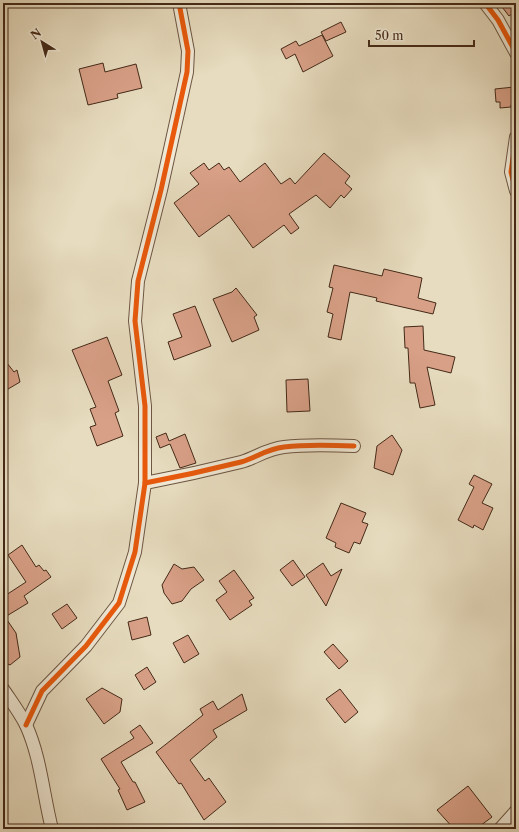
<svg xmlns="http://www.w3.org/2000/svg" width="519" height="832" viewBox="0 0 519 832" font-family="'Libre Caslon Text',serif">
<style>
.building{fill:#d8a087;stroke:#442918}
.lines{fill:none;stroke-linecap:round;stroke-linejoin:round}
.street-casing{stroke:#6d5642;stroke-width:14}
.street{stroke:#efe8d5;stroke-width:12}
.cycleway-casing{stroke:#efe8d5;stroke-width:8}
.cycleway{stroke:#e8590c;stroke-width:5}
</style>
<rect width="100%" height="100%" fill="#e7dcbf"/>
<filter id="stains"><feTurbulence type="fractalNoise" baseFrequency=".005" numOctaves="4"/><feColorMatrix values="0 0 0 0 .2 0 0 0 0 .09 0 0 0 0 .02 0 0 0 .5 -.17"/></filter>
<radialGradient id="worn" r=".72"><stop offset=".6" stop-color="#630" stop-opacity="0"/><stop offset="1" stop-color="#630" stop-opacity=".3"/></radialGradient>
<g class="building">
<path d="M499,3H516V11L509,16Z"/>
<path d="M341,22L346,32L326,41L321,32Z"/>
<path d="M322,35L333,56L303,72L295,54L286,59L281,49L296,41L299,46Z"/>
<path d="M103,63L105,72L136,64L142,88L117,94L118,98L88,105L79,69Z"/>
<path d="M514,87L516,104L511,105V107L500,108V102H496L495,89Z"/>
<path d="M324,153L350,176L345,183L352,189L344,198L341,195L330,208L316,195L313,197L289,214L299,228L291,234L284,225L253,248L229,215L199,237L174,203L199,184L190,173L204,163L209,170L219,163L224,170L229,167L240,182L265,163L281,184L290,178L295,184Z"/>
<path d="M334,265L382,276L384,269L422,278L418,298L436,303L433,314L376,301L377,298L350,292L341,340L328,337L333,314L327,312L333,288L329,287Z"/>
<path d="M236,288L257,315L254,317L259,330L232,342L213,299L232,292Z"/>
<path d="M195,306L211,346L174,360L168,342L182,337L173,314Z"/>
<path d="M423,326L424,350L455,357L451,373L427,367L435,405L420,408L415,383H410L408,348H405L404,327Z"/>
<path d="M107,337L122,375L108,381L119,411L115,413L123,436L97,446L90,427L96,425L90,409L96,407L72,350Z"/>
<path d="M3,358L14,372L17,370L20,382L3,392Z"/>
<path d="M308,379L310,411L287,412L286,380Z"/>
<path d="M166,433L169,441L185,434L196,463L180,468L170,444L160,448L156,437Z"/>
<path d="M392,435L402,450L393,475L374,468L377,446Z"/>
<path d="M474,475L492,484L482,503L493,508L483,530L474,525L473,528L458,520L474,487L469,484Z"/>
<path d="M341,503L366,513L362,522L368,524L360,544L354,542L349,553L335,547L336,543L326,538Z"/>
<path d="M22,545L36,567L39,565L44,571L46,570L51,577L24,596L28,603L5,617L16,633L20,657L10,665L3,662V597L26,582L8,555Z"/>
<path d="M293,560L305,577L292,586L280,570Z"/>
<path d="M323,563L331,576L342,569L326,606L306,575Z"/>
<path d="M174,564L182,569L194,567L204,580L191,589L182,601L172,604L164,593L162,585Z"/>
<path d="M234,570L254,598L249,601L252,605L230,620L216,600L227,592L219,581Z"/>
<path d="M67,604L77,618L62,629L52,614Z"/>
<path d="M147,617L151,635L132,640L128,622Z"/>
<path d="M188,635L199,654L184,663L173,643Z"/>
<path d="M333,644L348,661L339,669L324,652Z"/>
<path d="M147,667L156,682L144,690L135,675Z"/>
<path d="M102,688L122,699L120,712L104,724L86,699Z"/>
<path d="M340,689L358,712L345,723L326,699Z"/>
<path d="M242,694L247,710L213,730L217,737L190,760L205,781L209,778L226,802L204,820L181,783L179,784L156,752L203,715L200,709L213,701L218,710Z"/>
<path d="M140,725L153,743L121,762L133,782H135L145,802L127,810L118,790L120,789L101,759L134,738L130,732Z"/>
<path d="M468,786L492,817L476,829H454L437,810Z"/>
</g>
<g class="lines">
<g class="street-casing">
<g id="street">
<path d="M485,3L498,20L516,53"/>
<path d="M516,137L511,172L516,191"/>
<path d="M145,483C177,477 209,470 241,462C256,458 266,449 284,447C307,444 331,445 354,446"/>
<path d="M3,689C11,701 20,713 26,725C41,758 43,794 52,829"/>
<path d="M26,725L42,691L86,646L119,603L135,552L145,483V406L135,321L138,281L161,190L187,72L188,51L179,3"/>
<path d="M500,829L516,811"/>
</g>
</g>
<use href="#street" class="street"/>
<g class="cycleway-casing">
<g id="cycleway">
<path d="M485,3L498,20L516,53"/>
<path d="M516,137L511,172L516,191"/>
<path d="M145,483C177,477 209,470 241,462C256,458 266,449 284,447C307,444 331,445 354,446"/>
<path d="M26,725L42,691L86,646L119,603L135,552L145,483V406L135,321L138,281L161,190L187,72L188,51L179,3"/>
</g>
</g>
<use href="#cycleway" class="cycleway"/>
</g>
<rect width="519" height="832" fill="none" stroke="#e7dcbf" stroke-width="16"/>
<rect x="4" y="4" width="511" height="824" fill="none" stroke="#442918" stroke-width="2"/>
<rect x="8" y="8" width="503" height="816" fill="none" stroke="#442918"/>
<g transform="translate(42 42) rotate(323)" stroke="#efe8d5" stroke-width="3" paint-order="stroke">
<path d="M0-3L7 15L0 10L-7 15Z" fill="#442918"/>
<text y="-6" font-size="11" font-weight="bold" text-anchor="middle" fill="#442918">N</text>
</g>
<path d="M369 40v6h105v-6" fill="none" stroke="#442918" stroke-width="2"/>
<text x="375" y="40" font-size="12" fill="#442918" stroke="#efe8d5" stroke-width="3" paint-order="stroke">50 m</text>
<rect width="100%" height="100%" filter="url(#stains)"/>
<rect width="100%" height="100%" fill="url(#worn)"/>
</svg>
